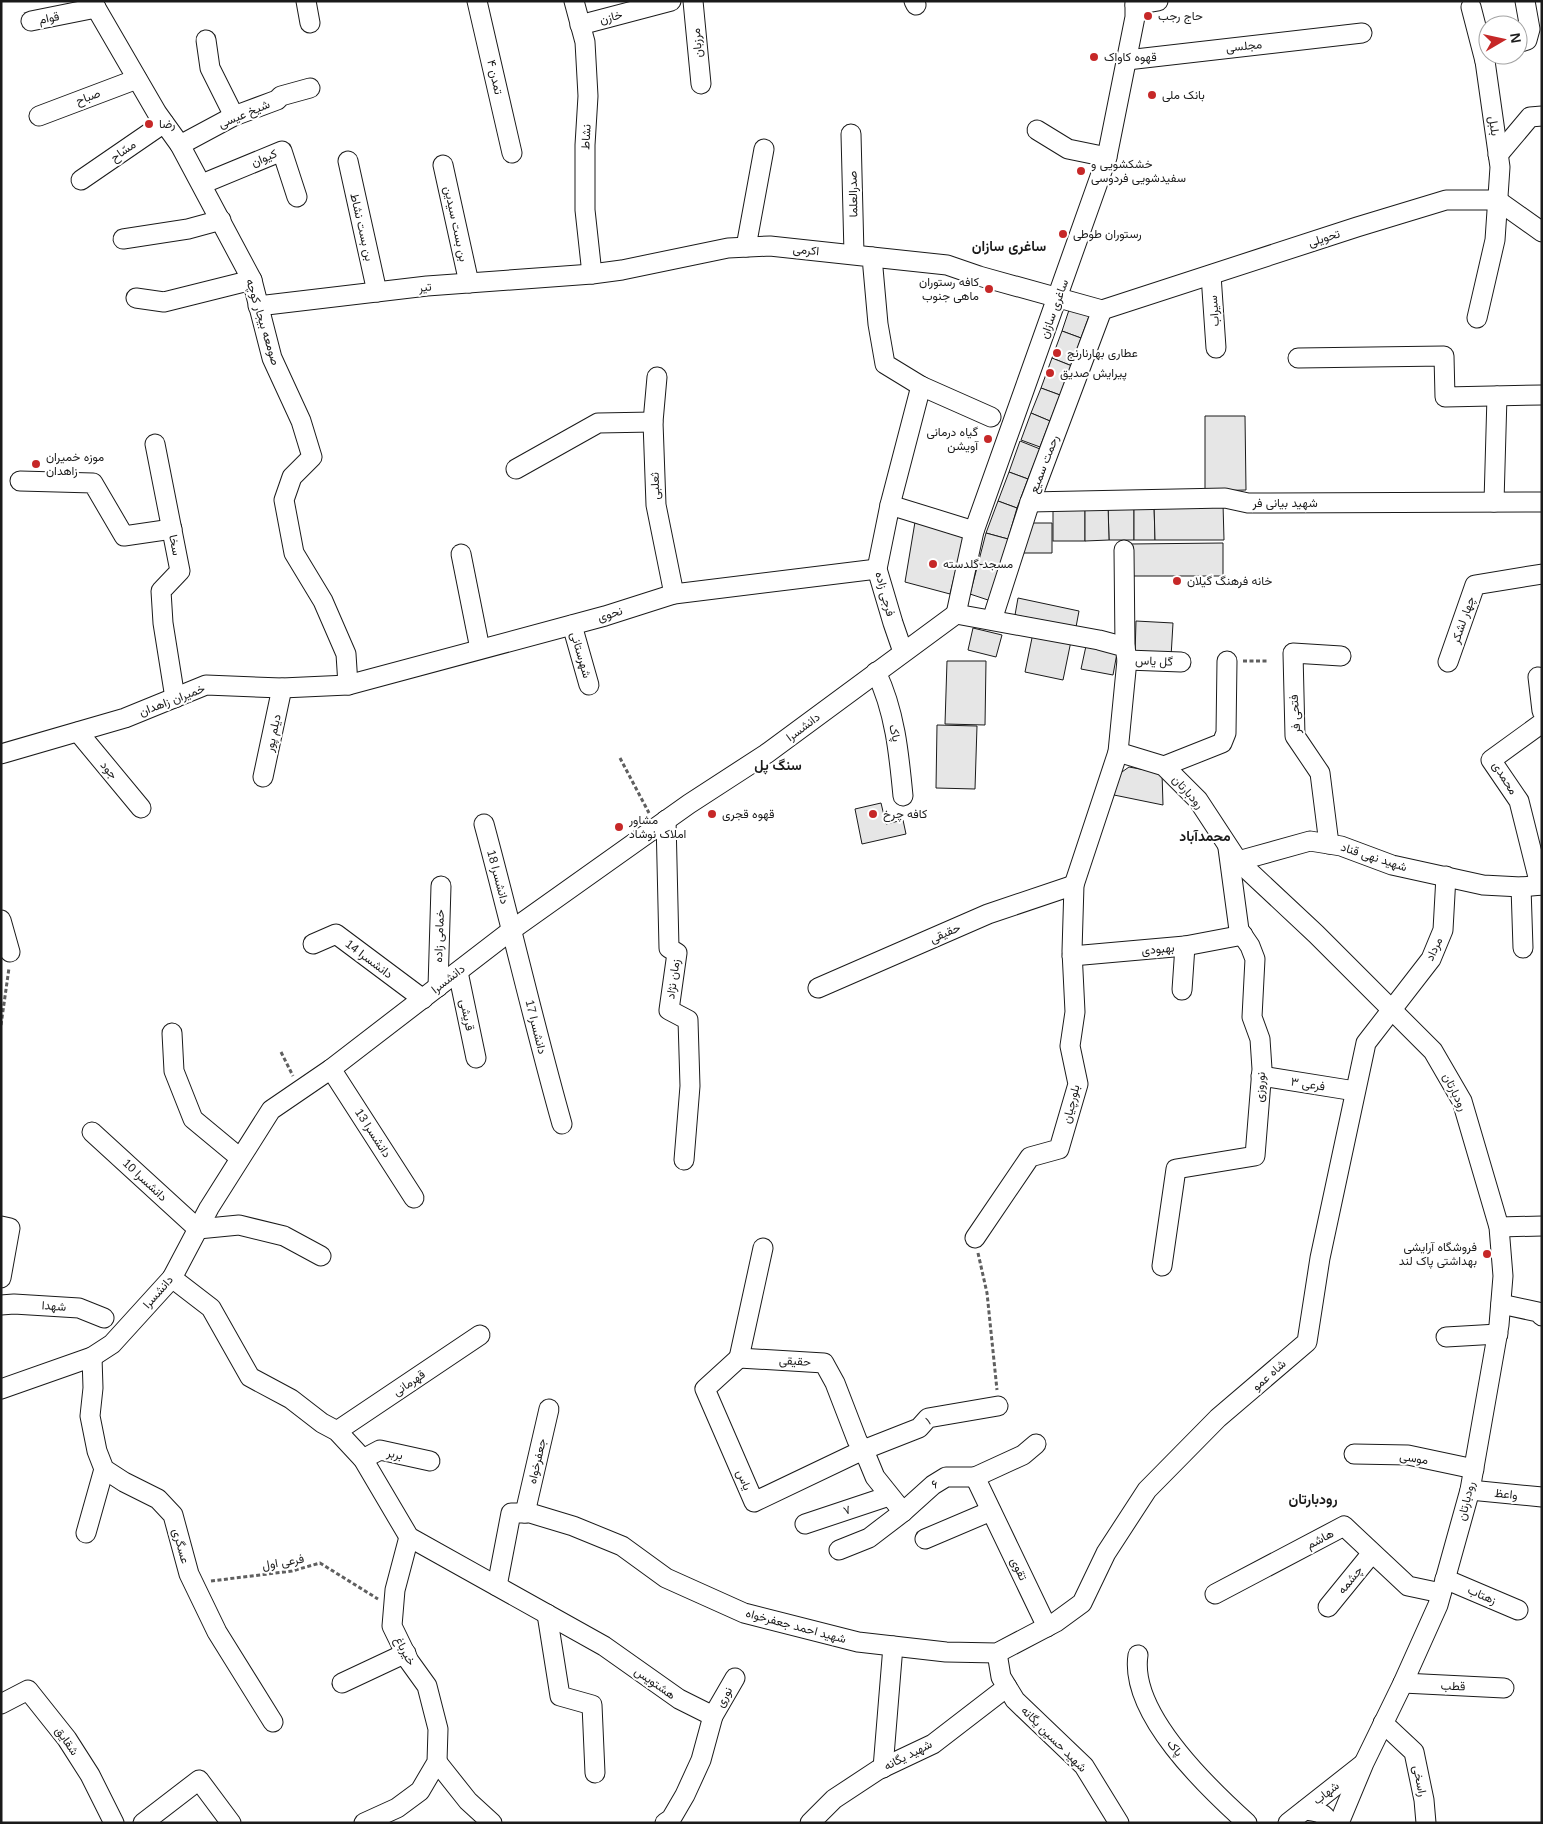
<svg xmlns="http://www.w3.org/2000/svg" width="1543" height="1824" viewBox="0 0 1543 1824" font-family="Arial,Vazirmatn,sans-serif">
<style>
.building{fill:#e6e6e6;stroke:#1a1a1a}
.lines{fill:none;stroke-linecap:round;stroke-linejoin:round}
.minor-casing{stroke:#1a1a1a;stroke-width:21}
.path{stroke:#5f5f5f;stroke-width:3;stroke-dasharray:4 2.5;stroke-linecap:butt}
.minor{stroke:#fff;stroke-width:19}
.poi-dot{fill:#c62828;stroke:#fff;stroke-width:2}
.labels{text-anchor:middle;stroke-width:4;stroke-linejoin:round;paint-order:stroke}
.poi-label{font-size:12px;fill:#1a1a1a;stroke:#fff;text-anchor:start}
.street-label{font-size:12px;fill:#1a1a1a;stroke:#fff}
.neighbourhood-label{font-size:14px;font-weight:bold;fill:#1a1a1a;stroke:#fff}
</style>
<rect width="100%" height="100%" fill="#fff"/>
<g class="building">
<path d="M1071,304L1091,311L1081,338L1062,331Z"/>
<path d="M1062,331L1081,338L1072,366L1052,358Z"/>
<path d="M1052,358L1072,366L1060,395L1041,388Z"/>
<path d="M1041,388L1060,395L1050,421L1031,413Z"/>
<path d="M1031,413L1050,421L1040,447L1021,440Z"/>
<path d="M1205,416H1245L1246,490L1205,491Z"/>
<path d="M1020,441L1040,449L1028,479L1009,472Z"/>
<path d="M1009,472L1028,479L1017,508L998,501Z"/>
<path d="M998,501L1017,508L1008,539L986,533Z"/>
<path d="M1134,503V540H1109L1108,504Z"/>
<path d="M1134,503H1154L1155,540H1134Z"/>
<path d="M1154,503H1223L1224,540H1155Z"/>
<rect x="1053" y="504" width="32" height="37"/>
<path d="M1085,504H1108L1109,540L1085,541Z"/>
<path d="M916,516L969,532L962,545L950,594L905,582Z"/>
<path d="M1030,523H1052V553H1023Z"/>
<path d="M986,533L1008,539L1000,569L978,564Z"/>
<path d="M1223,543V576H1130V544Z"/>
<path d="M978,564L1000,569L991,601L970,594Z"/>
<path d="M1018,598L1079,611L1076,627L1015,615Z"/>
<path d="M1136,621L1173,623L1171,657L1135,655Z"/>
<path d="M973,628L1002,635L996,657L968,650Z"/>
<path d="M1033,633L1071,641L1063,680L1025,672Z"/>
<path d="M1086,646L1117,653L1113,675L1081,669Z"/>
<path d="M947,661H986L985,725L945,724Z"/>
<path d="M937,725L977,726L975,789L936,788Z"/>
<path d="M1129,767L1162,773L1163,805L1114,795L1119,774Z"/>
<path d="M881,803L886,824L903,820L906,834L862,844L855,809Z"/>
</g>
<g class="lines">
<g class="minor-casing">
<g id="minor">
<path d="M92,1L157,113L180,145L252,280L272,358L301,421L312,457L292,477L284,500L294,553L323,601L346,654L348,685"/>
<path d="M306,1L310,23"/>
<path d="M477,1L512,153"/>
<path d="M574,1L585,42L588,96L585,145V210L592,274"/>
<path d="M693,1L701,84"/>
<path d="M914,1L916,5"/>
<path d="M1135,5L1158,1"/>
<path d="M1471,7L1485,61"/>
<path d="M31,21L96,8"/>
<path d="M580,25L671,1"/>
<path d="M206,40L210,68L234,116"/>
<path d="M1518,43L1527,40L1530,29L1525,1"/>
<path d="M1127,60L1362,33"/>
<path d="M39,116L137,79"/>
<path d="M1037,130L1068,149L1107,157"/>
<path d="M851,134L854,254"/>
<path d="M180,145L234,116L277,100L281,96L310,88"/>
<path d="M1498,155L1530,117L1542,116"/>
<path d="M348,161L377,292"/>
<path d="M443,165L469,283"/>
<path d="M81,180L164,123"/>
<path d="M202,184L282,151L297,197"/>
<path d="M123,239L188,229L221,220"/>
<path d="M746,247L764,149"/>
<path d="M872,257L947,265L979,276L1102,310"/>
<path d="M1211,275L1216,348"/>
<path d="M136,298L164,302L252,280"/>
<path d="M258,306L427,286L592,274L622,270L728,248L770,246L872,257L878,324L885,364L921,386L991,417"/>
<path d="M1102,310L1357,227L1446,200H1497L1542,232"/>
<path d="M1477,318L1495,240L1500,167L1485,61L1488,52"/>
<path d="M1298,358L1444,356L1445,397L1542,395"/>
<path d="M657,377L653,422L656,505L674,594"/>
<path d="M155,444L180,571L161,591L163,623L175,698"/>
<path d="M516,469L598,423L653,422"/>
<path d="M20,481L93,483L124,536L172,529"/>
<path d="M1030,502L1225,498L1248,503L1542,502"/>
<path d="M1494,502L1497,396"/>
<path d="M890,505L974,531"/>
<path d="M1124,550L1125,647"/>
<path d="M461,554L480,649"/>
<path d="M956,614L1099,640L1125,647L1127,660L1118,752L1074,885L1072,951L1075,1012L1070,1046L1078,1084L1059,1149L1030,1157L975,1238"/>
<path d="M956,614L974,531L1107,157L1135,17V1"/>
<path d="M992,620L1030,502L1102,310"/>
<path d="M572,625L589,685"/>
<path d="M903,652L893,623L877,569L890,505L921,386"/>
<path d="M1127,660L1181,662"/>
<path d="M1448,662L1475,585L1542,574"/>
<path d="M876,672C895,711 899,754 903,796"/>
<path d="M1538,677L1542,711"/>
<path d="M78,732L141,808"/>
<path d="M1118,752L1164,766L1198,800L1238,861L1316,934L1433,1051L1462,1101L1499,1227L1503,1276L1499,1325L1470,1490L1438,1605L1403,1683L1364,1763L1339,1823"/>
<path d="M1,754L125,718L206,685L282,688L348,685L605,616L674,594L877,569"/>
<path d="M1164,766L1222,743L1226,733L1227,661"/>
<path d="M263,777L282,688"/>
<path d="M666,820L669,948L677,953L669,1010L688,1020L690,1086L684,1160"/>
<path d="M484,824C511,924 534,1025 562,1124"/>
<path d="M1329,844L1320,773L1295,736L1293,653L1341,656"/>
<path d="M1238,861L1310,841L1341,846L1392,865L1483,885L1521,887L1542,885"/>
<path d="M1540,885L1519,801L1491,760L1542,723"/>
<path d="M1521,887L1523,948"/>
<path d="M1,920L10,952"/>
<path d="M313,944L336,934L423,999"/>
<path d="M1072,956L1185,946L1243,935"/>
<path d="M458,972L476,1058"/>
<path d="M438,987L441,886"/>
<path d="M818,988L988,914L1074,885"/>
<path d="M1182,990L1185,946"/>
<path d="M172,1033L174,1071L193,1119L240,1158"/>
<path d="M331,1069L414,1198"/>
<path d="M1261,1076L1355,1091"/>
<path d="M92,1132L198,1229L239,1225L284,1236L321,1256"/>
<path d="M1,1226L10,1228L1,1278"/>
<path d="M1499,1227L1542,1226"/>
<path d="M1162,1266L1176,1169L1255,1156L1262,1069L1260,1039L1252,1017L1255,959L1250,946L1239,930L1228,848"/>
<path d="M172,1278L211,1308L250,1377L291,1399L322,1423L337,1431L363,1459L409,1537L604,1646L679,1699L713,1716"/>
<path d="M1501,1304L1538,1312L1542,1316"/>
<path d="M1,1305L14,1304L79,1308L104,1318"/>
<path d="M1446,1337L1498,1334"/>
<path d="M92,1357L93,1388L90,1416L97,1451L104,1469L124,1482L158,1499L173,1515L189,1574L217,1632L273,1722"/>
<path d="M739,1358L705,1389L754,1502L863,1450L919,1428L928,1418L998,1406"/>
<path d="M739,1358L824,1363L835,1383L857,1440L868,1460L875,1477L903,1512"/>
<path d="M739,1358L763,1248"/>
<path d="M1,1389L92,1357L112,1344L172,1278L209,1208L271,1110L331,1069L513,929L689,804L766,754L956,614"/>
<path d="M337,1431L480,1335"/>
<path d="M1036,1444L1023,1455L975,1477L1047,1627"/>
<path d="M1354,1454L1408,1455L1474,1469"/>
<path d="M363,1459L380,1450L430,1461"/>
<path d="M1470,1490L1542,1497"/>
<path d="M525,1513L549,1409"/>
<path d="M805,1524L889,1496"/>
<path d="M86,1533L104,1469"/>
<path d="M925,1539L991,1511"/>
<path d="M839,1550L869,1538L903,1512L933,1485L946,1477H975"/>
<path d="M1445,1579L1518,1610"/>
<path d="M497,1586L511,1513H530L573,1526L622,1546L666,1578L744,1613L858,1642L946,1652L997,1653L1056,1622L1082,1603L1106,1553L1147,1490L1218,1418L1307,1342L1320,1258L1366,1043L1431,959L1443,930L1446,876"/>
<path d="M1215,1594L1344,1526L1408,1586L1441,1593"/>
<path d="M1328,1607L1372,1553"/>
<path d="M547,1614L560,1696L592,1705L595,1773"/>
<path d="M997,1653L1001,1677L1015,1700L1084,1766L1119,1823"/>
<path d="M1138,1655C1129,1713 1207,1787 1247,1823"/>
<path d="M342,1683L406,1653"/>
<path d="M1403,1683L1504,1688"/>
<path d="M1,1704L28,1690L67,1739L90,1775L114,1823"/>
<path d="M1383,1723L1414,1752L1424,1800L1426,1823"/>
<path d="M437,1762L468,1801L492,1823"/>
<path d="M883,1768L893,1646"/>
<path d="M1305,1810C1315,1811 1325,1812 1329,1823"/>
<path d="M143,1823L199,1780L231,1823"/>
<path d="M364,1823L397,1808L420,1791L437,1762L438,1729L427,1686L409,1661L392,1626L395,1590L409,1537"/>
<path d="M665,1823L671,1819L685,1795L701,1760L713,1716L735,1678"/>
<path d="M810,1823L834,1799L878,1770L933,1744L1007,1687"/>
<path d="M1288,1823L1363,1764"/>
</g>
</g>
<g class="path">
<path d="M1243,661H1268"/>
<path d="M620,758L649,813"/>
<path d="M1,1025L9,968"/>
<path d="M281,1052L293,1076"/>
<path d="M978,1253L987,1293L997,1390"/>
<path d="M211,1581L292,1571L320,1563L378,1599"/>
</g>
<use href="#minor" class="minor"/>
</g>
<g class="poi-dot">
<circle cx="1148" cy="16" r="5"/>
<circle cx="1094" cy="57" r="5"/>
<circle cx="1152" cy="95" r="5"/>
<circle cx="149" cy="124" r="5"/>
<circle cx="1081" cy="171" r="5"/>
<circle cx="1063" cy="234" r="5"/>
<circle cx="989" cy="289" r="5"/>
<circle cx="1057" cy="353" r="5"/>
<circle cx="1050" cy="373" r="5"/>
<circle cx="988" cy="439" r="5"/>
<circle cx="36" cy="464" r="5"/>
<circle cx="933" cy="564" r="5"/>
<circle cx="1177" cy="581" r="5"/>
<circle cx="712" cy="814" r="5"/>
<circle cx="873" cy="814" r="5"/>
<circle cx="619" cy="827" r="5"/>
<circle cx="1487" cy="1254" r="5"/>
</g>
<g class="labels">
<g class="poi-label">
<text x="1158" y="20">حاج رجب</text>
<text x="1104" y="61">قهوه کاواک</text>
<text x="1162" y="99">بانک ملی</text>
<text x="159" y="128">رضا</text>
<text x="1091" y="168">خشکشویی و<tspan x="1091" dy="14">سفیدشویی فردوسی</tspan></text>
<text x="1073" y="238">رستوران طوطی</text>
<text x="979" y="286" text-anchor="end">کافه رستوران<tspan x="979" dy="14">ماهی جنوب</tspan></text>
<text x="1067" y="357">عطاری بهارنارنج</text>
<text x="1060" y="377">پیرایش صدیق</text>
<text x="978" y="436" text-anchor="end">گیاه درمانی<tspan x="978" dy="14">آویشن</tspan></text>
<text x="46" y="461">موزه خمیران<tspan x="46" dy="14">زاهدان</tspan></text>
<text x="943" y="568">مسجد گلدسته</text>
<text x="1187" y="585">خانه فرهنگ گیلان</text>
<text x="722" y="818">قهوه قجری</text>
<text x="883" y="818">کافه چرخ</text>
<text x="629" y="824">مشاور<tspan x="629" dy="14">املاک نوشاد</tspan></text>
<text x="1477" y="1251" text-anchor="end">فروشگاه آرایشی<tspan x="1477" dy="14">بهداشتی پاک لند</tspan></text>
</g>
<g class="street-label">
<text transform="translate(611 17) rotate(-14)" y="4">خازن</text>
<text transform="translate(49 18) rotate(-12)" y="4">قوام</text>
<text transform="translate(697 43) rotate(-95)" y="4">مرزبان</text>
<text transform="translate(1244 46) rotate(-6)" y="4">مجلسی</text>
<text transform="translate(495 77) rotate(77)" y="4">تمدن ۴</text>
<text transform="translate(88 97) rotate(-20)" y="4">صباح</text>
<text transform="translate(244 114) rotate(-23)" y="4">شیخ عیسی</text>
<text transform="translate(1494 126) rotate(82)" y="4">بلبل</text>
<text transform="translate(586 137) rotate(-87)" y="4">نشاط</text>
<text transform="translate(123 151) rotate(-35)" y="4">مسّاح</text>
<text transform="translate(264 158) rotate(-23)" y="4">کیوان</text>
<text transform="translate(853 194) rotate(-91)" y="4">صدرالعلما</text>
<text transform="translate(456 224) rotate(78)" y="4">بن بست سیدین</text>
<text transform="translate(362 227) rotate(77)" y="4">بن بست نشاط</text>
<text transform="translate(1324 238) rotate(-18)" y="4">تحویلی</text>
<text transform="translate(806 250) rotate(5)" y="4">اکرمی</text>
<text transform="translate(425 287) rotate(-6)" y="4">تیر</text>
<text transform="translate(1054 309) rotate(-70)" y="4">ساغری سازان</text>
<text transform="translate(1214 311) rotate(-94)" y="4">سیراب</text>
<text transform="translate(263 322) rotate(73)" y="4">صومعه بیجار کوچه</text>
<text transform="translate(1044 464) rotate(-69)" y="4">رحمت سمیع</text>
<text transform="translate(655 486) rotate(-92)" y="4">ثعلبی</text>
<text x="1285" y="507">شهید بیانی فر</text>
<text transform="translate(175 545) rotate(79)" y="4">سخا</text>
<text transform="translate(885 594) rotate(75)" y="4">فرجی زاده</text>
<text transform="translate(610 614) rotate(-17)" y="4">نحوی</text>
<text transform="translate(1463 620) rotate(-71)" y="4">چهار لشکر</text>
<text transform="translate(581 655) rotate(74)" y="4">شهرستانی</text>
<text transform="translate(1154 661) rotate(2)" y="4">گل یاس</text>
<text transform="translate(172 700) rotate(-21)" y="4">خمیران زاهدان</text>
<text transform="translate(1295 714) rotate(-94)" y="4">فتحی فر</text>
<text transform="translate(803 727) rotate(-37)" y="4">دانشسرا</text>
<text transform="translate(273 733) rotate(-78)" y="4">دیلم پور</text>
<text transform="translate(895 733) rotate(76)" y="4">پاک</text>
<text transform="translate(109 770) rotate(50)" y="4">جود</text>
<text transform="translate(1505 778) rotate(58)" y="4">محمدی</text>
<text transform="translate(1188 792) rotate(48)" y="4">رودبارتان</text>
<text transform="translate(1374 857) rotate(18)" y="4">شهید نهی قناد</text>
<text transform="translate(498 877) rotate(75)" y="4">دانشسرا 18</text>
<text transform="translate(945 933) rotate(-24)" y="4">حقیقی</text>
<text transform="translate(439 936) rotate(-88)" y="4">خمامی زاده</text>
<text transform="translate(1158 949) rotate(-5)" y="4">بهبودی</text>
<text transform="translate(1434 949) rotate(-65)" y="4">مرداد</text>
<text transform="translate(369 959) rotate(37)" y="4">دانشسرا 14</text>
<text transform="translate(448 979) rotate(-38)" y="4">دانشسرا</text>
<text transform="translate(673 979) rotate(-82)" y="4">زمان نژاد</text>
<text transform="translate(467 1015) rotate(78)" y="4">قریشی</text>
<text transform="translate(536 1027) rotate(76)" y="4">دانشسرا 17</text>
<text transform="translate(1308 1084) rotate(9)" y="4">فرعی ۳</text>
<text transform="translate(1260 1087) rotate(-86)" y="4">نوروزی</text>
<text transform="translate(1455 1092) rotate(64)" y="4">رودبارتان</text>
<text transform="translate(1071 1104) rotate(-76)" y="4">بلورچیان</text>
<text transform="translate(373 1133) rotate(57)" y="4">دانشسرا 13</text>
<text transform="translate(145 1180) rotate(43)" y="4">دانشسرا 10</text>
<text transform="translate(158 1292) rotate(-49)" y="4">دانشسرا</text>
<text transform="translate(54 1306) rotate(4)" y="4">شهدا</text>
<text transform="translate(795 1361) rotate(3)" y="4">حقیقی</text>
<text transform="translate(1269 1375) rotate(-41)" y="4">شاه عمو</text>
<text transform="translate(409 1383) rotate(-34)" y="4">قهرمانی</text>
<text transform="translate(928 1421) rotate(-30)" y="4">۱</text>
<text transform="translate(395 1454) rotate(12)" y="4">بربر</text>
<text transform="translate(1414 1458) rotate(9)" y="4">موسی</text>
<text transform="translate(537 1461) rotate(-77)" y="4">جعفرخواه</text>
<text transform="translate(744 1480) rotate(67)" y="4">یاس</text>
<text transform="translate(935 1484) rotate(-34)" y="4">۶</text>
<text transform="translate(1506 1494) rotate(6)" y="4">واعظ</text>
<text transform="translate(1466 1501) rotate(-76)" y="4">رودبارتان</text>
<text transform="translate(847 1510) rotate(-19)" y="4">۷</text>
<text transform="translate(1320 1539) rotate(-28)" y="4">هاشم</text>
<text transform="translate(181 1546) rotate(75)" y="4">عسگری</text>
<text transform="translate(283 1562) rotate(-10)" y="4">فرعی اول</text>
<text transform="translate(1019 1569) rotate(65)" y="4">تقوی</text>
<text transform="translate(1350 1580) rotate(-51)" y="4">چشمه</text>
<text transform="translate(1482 1595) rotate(23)" y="4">زهتاب</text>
<text transform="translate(796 1626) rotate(15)" y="4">شهید احمد جعفرخواه</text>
<text transform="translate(405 1651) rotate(62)" y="4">خیرباغ</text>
<text transform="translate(655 1683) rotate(35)" y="4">هشتویس</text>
<text transform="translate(1453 1686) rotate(2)" y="4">قطب</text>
<text transform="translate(724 1697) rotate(-60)" y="4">نوری</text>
<text transform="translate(1054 1739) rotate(45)" y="4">شهید حسین یگانه</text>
<text transform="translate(67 1741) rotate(55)" y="4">شقایق</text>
<text transform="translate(1175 1748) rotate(51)" y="4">پاک</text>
<text transform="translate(908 1755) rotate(-27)" y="4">شهید یگانه</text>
<text transform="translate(1420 1781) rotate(79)" y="4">راسخی</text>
<text transform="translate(1326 1793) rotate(-38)" y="4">شهاب</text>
</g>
<g class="neighbourhood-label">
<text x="1009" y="251">ساغری سازان</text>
<text x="778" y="770">سنگ پل</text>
<text x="1205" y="841">محمدآباد</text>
<text x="1313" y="1504">رودبارتان</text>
</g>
</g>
<rect width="1543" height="1824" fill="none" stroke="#1a1a1a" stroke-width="5"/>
<g transform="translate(1503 40) rotate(81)"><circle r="24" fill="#ffffff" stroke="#a3a3a3"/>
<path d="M0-4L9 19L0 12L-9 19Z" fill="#c62828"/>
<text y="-8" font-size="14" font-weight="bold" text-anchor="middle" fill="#1a1a1a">N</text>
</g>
</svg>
